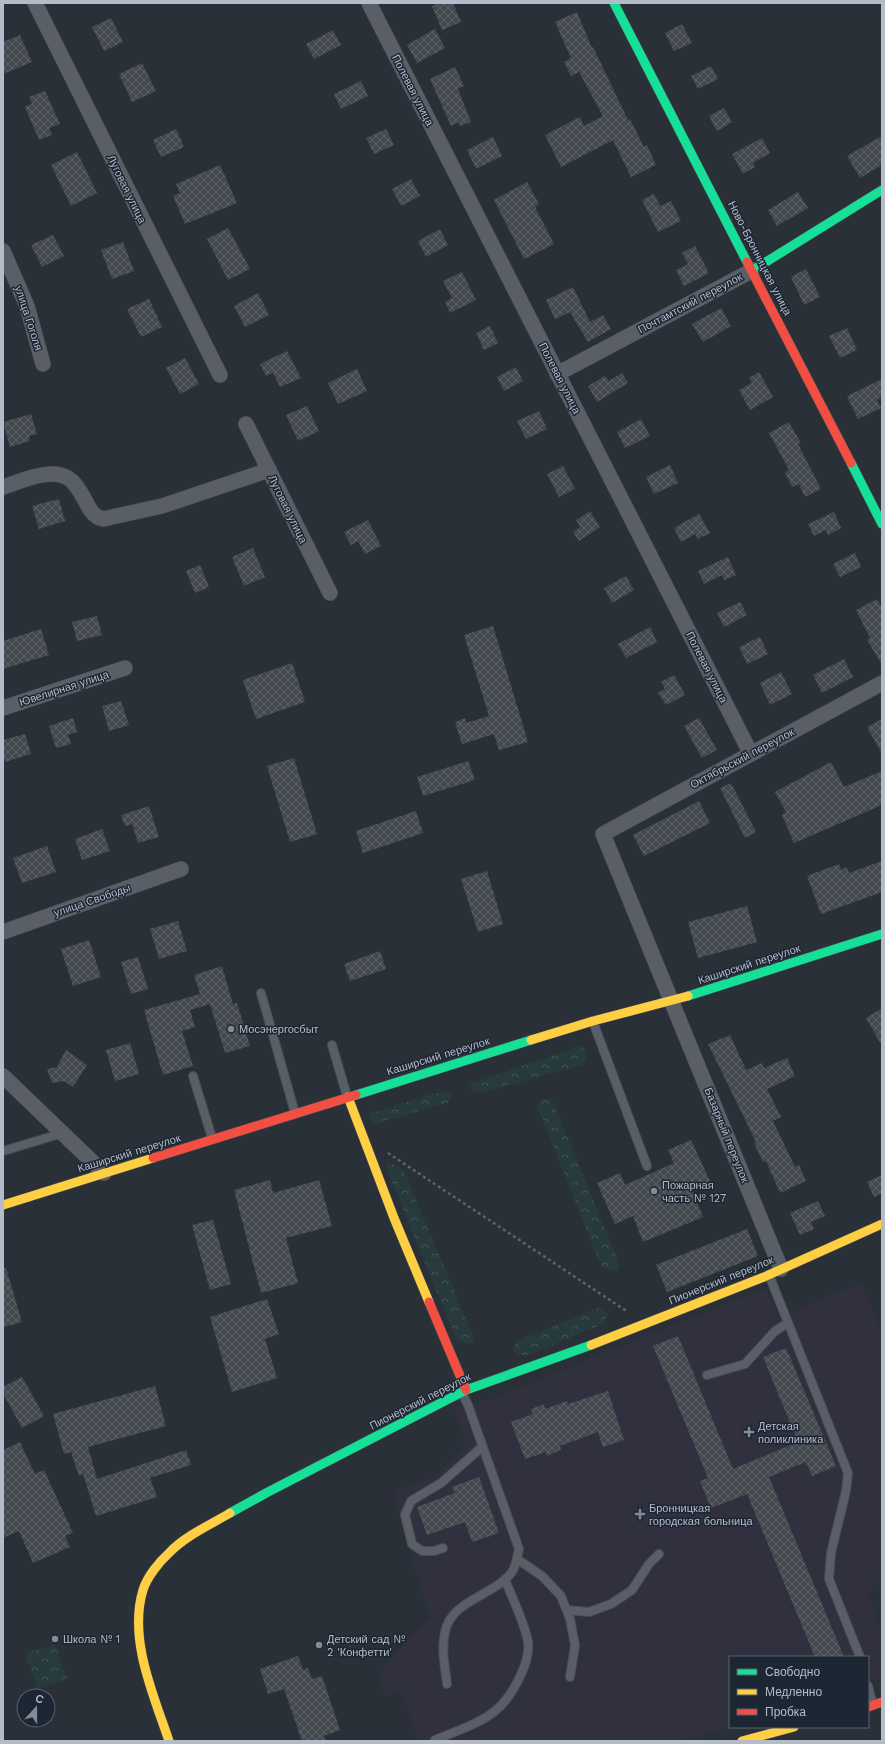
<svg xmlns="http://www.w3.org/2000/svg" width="885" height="1744" viewBox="0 0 885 1744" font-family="'Work Sans',sans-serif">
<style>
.medical{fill:#31303e}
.forest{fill:url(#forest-crowns)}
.building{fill:url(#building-cross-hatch)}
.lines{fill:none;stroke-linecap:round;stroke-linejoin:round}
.lane-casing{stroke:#484c53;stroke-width:10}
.street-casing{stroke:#484c53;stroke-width:16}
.fast-casing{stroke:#484c53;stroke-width:10}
.slow-casing{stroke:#484c53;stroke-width:10}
.jam-casing{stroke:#484c53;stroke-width:10}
.path{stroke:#5d636a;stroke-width:2.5;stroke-dasharray:3 3;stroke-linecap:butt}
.lane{stroke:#5a5e66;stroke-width:8}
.street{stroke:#5a5e66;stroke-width:15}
.fast{stroke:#16e098;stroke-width:9}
.slow{stroke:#ffcf43;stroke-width:9}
.jam{stroke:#f24e42;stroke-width:9}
.poi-dot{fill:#848b96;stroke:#1d2633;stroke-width:1.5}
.labels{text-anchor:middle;stroke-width:3;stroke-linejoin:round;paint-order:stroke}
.street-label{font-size:11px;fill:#b4bcc9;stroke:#1d2633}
.poi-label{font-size:11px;fill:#b4bcc9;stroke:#1d2633;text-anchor:start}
</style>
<defs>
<pattern id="forest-crowns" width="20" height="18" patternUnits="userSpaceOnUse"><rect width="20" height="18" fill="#273a3e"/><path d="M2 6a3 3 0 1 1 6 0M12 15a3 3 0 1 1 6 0" fill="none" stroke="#445559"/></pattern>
<pattern id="building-cross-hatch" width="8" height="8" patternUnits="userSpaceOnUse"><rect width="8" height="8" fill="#444950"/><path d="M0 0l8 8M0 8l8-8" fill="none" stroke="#5d6168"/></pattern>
</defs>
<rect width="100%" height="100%" fill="#2a3038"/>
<path class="medical" d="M861,1283L882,1334V1576L868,1595L882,1635V1677L868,1682V1657H730V1726L682,1741H418L400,1690L384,1697L378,1673L430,1616L396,1507L394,1489L409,1487L435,1476L466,1444L454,1409L491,1399L765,1288L778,1318Z"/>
<g class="forest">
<path d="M580,1046L586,1050V1058L582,1065L480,1093L472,1090L470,1084Z"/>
<path d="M449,1092L452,1095L450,1102L374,1124L369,1119L371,1113L436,1093Z"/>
<path d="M544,1098L552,1100L620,1265L618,1271L602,1268L537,1106Z"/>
<path d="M388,1162L403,1169L474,1337L472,1342L467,1344L457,1341L386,1168Z"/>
<path d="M600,1307L608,1314L605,1323L526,1356L517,1354L513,1349L516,1342Z"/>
<path d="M55,1644L67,1679L38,1689L25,1654Z"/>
</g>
<g class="building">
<path d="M440,3H453L461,22L442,30L432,6Z"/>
<path d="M577,12L592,48L593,47L628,120L630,119L644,147L647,145L656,165L631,177L613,140L561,167L545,135L580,117L584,126L603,116L579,72L571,76L564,62L571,58L555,22Z"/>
<path d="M111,18L123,42L104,51L92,27Z"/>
<path d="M682,24L692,43L674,51L665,33Z"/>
<path d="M435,29L445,48L417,63L407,45Z"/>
<path d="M333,30L341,45L314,59L306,44Z"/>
<path d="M20,35L32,62L3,74V42Z"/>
<path d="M142,63L156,91L132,102L119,74Z"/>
<path d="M711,66L718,79L698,89L691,76Z"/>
<path d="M455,67L464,86L458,89L471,122L460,126L459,122L451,126L430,79Z"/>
<path d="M361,81L368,96L341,109L334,94Z"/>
<path d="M45,91L60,124L49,128L52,135L39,140L25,107L32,104L29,97Z"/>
<path d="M724,108L732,122L717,131L709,116Z"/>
<path d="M176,129L184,147L161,157L153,140Z"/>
<path d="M386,129L394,145L374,154L366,138Z"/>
<path d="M882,136V165L860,178L847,156Z"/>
<path d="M493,137L502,156L476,169L467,150Z"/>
<path d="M762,138L770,153L753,163L755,167L743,174L732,154Z"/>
<path d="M77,152L97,193L71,206L51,165Z"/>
<path d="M220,165L237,203L185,224L173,196L180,193L176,184Z"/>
<path d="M411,179L420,196L401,206L392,189Z"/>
<path d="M527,182L539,204L535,207L554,244L524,259L494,200Z"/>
<path d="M798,192L808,208L777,226L768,210Z"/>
<path d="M654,194L660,206L671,201L681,221L658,232L642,200Z"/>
<path d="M228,228L250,269L228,280L207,239Z"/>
<path d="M440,229L448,245L426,257L418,241Z"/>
<path d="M53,235L64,256L42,267L31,245Z"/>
<path d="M123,242L134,271L112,279L101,250Z"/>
<path d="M695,246L709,273L684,286L676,270L688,264L682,253Z"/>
<path d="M806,269L820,297L804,305L791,277Z"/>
<path d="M462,272L476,300L450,313L445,302L452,298L443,281Z"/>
<path d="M573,287L590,322L603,315L611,329L588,342L570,312L555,319L546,300Z"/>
<path d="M258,293L269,315L245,327L234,306Z"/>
<path d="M149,299L162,327L141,337L127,309Z"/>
<path d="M721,308L731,326L703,342L692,324Z"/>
<path d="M490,326L498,343L484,350L476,333Z"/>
<path d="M847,328L857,350L840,358L829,336Z"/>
<path d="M287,351L301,378L280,387L273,373L266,376L260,364Z"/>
<path d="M185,358L199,384L180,394L166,368Z"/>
<path d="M516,367L523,381L504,391L497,377Z"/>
<path d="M357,369L367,391L338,404L328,383Z"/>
<path d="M759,372L773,397L750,410L739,390L752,383L749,378Z"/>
<path d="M622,373L628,383L597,402L588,386L605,376L609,381Z"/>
<path d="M882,379V397L877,400L881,408L858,419L847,396Z"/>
<path d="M307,406L319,431L298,441L286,415Z"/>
<path d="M539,411L547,429L526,439L517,421Z"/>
<path d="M31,414L37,434L29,436L30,441L10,447L3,422Z"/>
<path d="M641,419L650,436L625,448L617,432Z"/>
<path d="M789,422L801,443L798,444L821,489L805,497L799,484L792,487L785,472L789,470L769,433Z"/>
<path d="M670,465L678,483L654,494L646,477Z"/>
<path d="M563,466L575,489L559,497L547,474Z"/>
<path d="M59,499L65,521L39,529L32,506Z"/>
<path d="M590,511L600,527L579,541L573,532L580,527L576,520Z"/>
<path d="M834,512L841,528L828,535L826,530L814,536L808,524Z"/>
<path d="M699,514L710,533L698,539L695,534L681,542L674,528Z"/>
<path d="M368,520L381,546L365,554L358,541L351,545L344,532Z"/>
<path d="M253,548L265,577L244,586L232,557Z"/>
<path d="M855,553L861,567L840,577L833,564Z"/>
<path d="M728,557L736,575L724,580L722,575L704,584L698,571Z"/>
<path d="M200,565L209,587L195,593L186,571Z"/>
<path d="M626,576L634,590L612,603L604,588Z"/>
<path d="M877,599L882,608V665L867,640L870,638L856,610Z"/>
<path d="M740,602L747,615L724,627L717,613Z"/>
<path d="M97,616L102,635L77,641L72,622Z"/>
<path d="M493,626L528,742L499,750L494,734L462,744L455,722L465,718L466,723L489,716L464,635Z"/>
<path d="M650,627L657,642L626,658L618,644Z"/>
<path d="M41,629L49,655L3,669V641Z"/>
<path d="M760,637L768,654L747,664L739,647Z"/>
<path d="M844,659L853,677L822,693L813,675Z"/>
<path d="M292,663L305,702L256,719L243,680Z"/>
<path d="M781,672L792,694L770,705L760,683Z"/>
<path d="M674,675L685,695L666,705L658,693L665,689L661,682Z"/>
<path d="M121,701L129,725L109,731L102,706Z"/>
<path d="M73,718L77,732L68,735L71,744L56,748L49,726Z"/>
<path d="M699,718L717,750L702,758L684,726Z"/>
<path d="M882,719V754L867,727Z"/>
<path d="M25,734L31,754L5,762L3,755V740Z"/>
<path d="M294,758L317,834L290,842L267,766Z"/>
<path d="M468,761L475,780L423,796L417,777Z"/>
<path d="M831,762L844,787L882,771V805L794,843L782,815L786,812L775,792Z"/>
<path d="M731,783L756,832L745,838L720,788Z"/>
<path d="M699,801L710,823L644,856L633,835Z"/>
<path d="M149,806L159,837L138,843L132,824L125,826L121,815Z"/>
<path d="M416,811L423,833L363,853L356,831Z"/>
<path d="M102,829L110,851L82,860L75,839Z"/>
<path d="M47,846L56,872L22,883L13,858Z"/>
<path d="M882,861V892L821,914L807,876L839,864L841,870L847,867L849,873Z"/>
<path d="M487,871L503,924L478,932L461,879Z"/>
<path d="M747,906L757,942L698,958L688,922Z"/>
<path d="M178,921L187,951L159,959L150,929Z"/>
<path d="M89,940L101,977L73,986L61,949Z"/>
<path d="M380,951L386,969L350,981L344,964Z"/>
<path d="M138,957L148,989L131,994L121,962Z"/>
<path d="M222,966L233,1004L237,1003L250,1046L225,1053L210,1004L190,1010L195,1027L182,1031L193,1066L163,1075L144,1010L200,994L194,975Z"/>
<path d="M882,1008V1046L866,1018Z"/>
<path d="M730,1035L746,1070L762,1063L764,1068L787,1058L795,1076L767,1089L781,1117L773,1121L795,1167L799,1165L806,1181L780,1193L766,1161L763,1162L754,1143L756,1142L708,1044Z"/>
<path d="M130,1043L139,1074L115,1081L106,1050Z"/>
<path d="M66,1050L87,1065L73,1087L64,1081L52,1083L47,1069L57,1067Z"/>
<path d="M691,1140L710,1181L692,1190L703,1217L643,1242L633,1216L615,1224L597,1183L620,1173L625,1185L674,1163L668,1150Z"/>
<path d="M882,1175V1193L874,1197L867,1182Z"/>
<path d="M270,1180L273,1193L319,1180L332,1226L286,1238L298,1283L261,1293L234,1190Z"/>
<path d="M818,1201L825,1216L811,1222L814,1229L800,1235L790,1213Z"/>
<path d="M213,1220L231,1284L210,1290L192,1225Z"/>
<path d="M747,1229L758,1256L667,1292L656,1265Z"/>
<path d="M3,1268H6L22,1322L3,1327Z"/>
<path d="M267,1299L279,1334L265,1339L277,1378L232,1392L210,1317Z"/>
<path d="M678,1336L733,1469L798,1442L763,1357L786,1348L836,1466L812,1476L806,1462L769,1477L844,1657H815L747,1494L711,1508L700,1481L708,1478L653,1346Z"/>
<path d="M22,1377L44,1416L22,1428L3,1393V1387Z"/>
<path d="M155,1386L166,1426L88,1447L97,1479L186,1450L191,1465L150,1478L157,1497L96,1516L83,1474L79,1476L71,1452L64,1454L53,1414Z"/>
<path d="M608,1391L624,1440L603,1447L598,1432L560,1446L561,1450L547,1456L546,1452L525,1459L511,1422L533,1414L531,1409L544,1404L545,1409L567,1401L568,1404Z"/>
<path d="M20,1442L35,1474L44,1470L73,1533L65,1536L70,1547L33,1563L19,1531L3,1538V1450Z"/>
<path d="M479,1477L499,1533L472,1542L465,1522L427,1535L417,1507L455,1493L452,1487Z"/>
<path d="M298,1656L303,1670L308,1668L312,1679L322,1676L340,1730L324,1736L326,1741H302L284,1689L268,1694L260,1669Z"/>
</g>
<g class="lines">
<g class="lane-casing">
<g id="lane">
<path d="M261,993L295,1113"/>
<path d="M593,1022L647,1166"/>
<path d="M332,1045L347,1096"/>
<path d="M193,1076L212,1138"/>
<path d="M3,1151L63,1133"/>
<path d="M769,1275L848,1473L846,1491L831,1553L829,1579L860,1657"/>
<path d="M707,1375L745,1364L775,1331L788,1323"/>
<path d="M443,1548L434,1551H422L412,1544L405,1515L411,1501L441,1483L482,1447"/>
<path d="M517,1559L542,1576L561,1596L570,1619L575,1645L570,1677"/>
<path d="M567,1610L589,1612L611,1604L632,1590L649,1564L659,1554"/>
<path d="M447,1684C445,1667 441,1649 445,1632C451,1600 494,1596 512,1572C516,1566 517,1557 519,1549L468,1405L462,1393"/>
<path d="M868,1686L873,1705"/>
<path d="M435,1740C480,1721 503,1718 523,1670C527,1660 530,1647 527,1637C522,1617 512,1598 505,1579"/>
</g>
</g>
<g class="street-casing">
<g id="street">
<path d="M35,3L220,375"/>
<path d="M369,3L751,754"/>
<path d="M3,251L27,306L43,364"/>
<path d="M557,374L753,270"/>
<path d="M246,424L330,593"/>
<path d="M3,487C22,481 54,465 72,481C78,487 82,495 86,502C90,510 94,517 103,519L162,506L269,470"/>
<path d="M3,708L125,668"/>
<path d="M3,932L181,869"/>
<path d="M3,1076L104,1173"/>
<path d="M781,1269L603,834L882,683"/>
</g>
</g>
<g class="fast-casing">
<g id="fast">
<path d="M614,3L747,262"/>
<path d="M753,270L882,190"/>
<path d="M851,463L882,524"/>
<path d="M688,996L882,934"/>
<path d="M356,1095L531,1040"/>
<path d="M230,1513L268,1492L466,1390L591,1345"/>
</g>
</g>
<g class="slow-casing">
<g id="slow">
<path d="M531,1040L593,1021L688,996"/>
<path d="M348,1097L394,1218L429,1302"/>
<path d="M3,1205L153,1158"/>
<path d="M591,1345L764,1277L882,1224"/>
<path d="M169,1741C154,1696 128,1639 143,1590C147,1577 159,1562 169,1553C185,1536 210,1525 230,1513"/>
<path d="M742,1741L794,1727"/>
</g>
</g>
<g class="jam-casing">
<g id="jam">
<path d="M747,262L851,463"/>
<path d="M153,1158L356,1095"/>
<path d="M429,1302L466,1390"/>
<path d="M868,1707L882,1702"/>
</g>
</g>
<path class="path" d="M388,1153L628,1312"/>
<use href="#lane" class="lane"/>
<use href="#street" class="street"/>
<use href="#fast" class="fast"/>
<use href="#slow" class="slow"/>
<use href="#jam" class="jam"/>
</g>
<g class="poi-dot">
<circle cx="231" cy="1029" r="4"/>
<circle cx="654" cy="1191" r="4"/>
<path d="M747 1426h4v4h4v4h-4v4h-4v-4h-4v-4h4z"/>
<path d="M638 1508h4v4h4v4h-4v4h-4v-4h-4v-4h4z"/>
<circle cx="55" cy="1639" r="4"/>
<circle cx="319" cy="1645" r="4"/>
</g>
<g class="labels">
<g class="street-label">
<text transform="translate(413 90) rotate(63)" y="4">Полевая улица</text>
<text transform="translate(127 189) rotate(64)" y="4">Луговая улица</text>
<text transform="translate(760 258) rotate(63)" y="4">Ново-Бронницкая улица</text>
<text transform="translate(690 303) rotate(-28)" y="4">Почтамтский переулок</text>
<text transform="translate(29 318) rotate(72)" y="4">улица Гоголя</text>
<text transform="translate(560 378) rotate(63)" y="4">Полевая улица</text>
<text transform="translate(288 509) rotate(64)" y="4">Луговая улица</text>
<text transform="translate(707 667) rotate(63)" y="4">Полевая улица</text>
<text transform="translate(64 688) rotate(-18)" y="4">Ювелирная улица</text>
<text transform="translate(742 758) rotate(-28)" y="4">Октябрьский переулок</text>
<text transform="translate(92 900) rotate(-19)" y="4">улица Свободы</text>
<text transform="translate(749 964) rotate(-18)" y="4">Каширский переулок</text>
<text transform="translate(438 1056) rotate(-17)" y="4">Каширский переулок</text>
<text transform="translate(727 1135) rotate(68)" y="4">Базарный переулок</text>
<text transform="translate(129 1153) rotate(-17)" y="4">Каширский переулок</text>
<text transform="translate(721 1280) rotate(-22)" y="4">Пионерский переулок</text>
<text transform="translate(420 1401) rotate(-27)" y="4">Пионерский переулок</text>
</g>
<g class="poi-label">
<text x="239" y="1033">Мосэнергосбыт</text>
<text x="662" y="1189">Пожарная<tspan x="662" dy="13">часть № 127</tspan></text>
<text x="758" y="1430">Детская<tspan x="758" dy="13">поликлиника</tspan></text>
<text x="649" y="1512">Бронницкая<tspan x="649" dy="13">городская больница</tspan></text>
<text x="63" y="1643">Школа № 1</text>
<text x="327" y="1643">Детский сад №<tspan x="327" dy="13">2 'Конфетти'</tspan></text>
</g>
</g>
<rect width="885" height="1744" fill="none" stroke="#b4bcc9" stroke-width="8"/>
<rect x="729" y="1656" width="140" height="72" fill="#1d2633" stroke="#59626f"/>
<rect x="737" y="1669" width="20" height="6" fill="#16e098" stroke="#59626f"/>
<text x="765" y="1676" font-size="12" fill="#b4bcc9">Свободно</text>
<rect x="737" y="1689" width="20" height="6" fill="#ffcf43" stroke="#59626f"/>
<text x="765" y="1696" font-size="12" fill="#b4bcc9">Медленно</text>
<rect x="737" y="1709" width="20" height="6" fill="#f24e42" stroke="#59626f"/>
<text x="765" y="1716" font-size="12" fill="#b4bcc9">Пробка</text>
<g transform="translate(36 1708) rotate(21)"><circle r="19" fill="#1d2633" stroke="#59626f"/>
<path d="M0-3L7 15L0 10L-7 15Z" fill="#848b96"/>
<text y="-6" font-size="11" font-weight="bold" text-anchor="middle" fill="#b4bcc9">С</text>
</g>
</svg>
